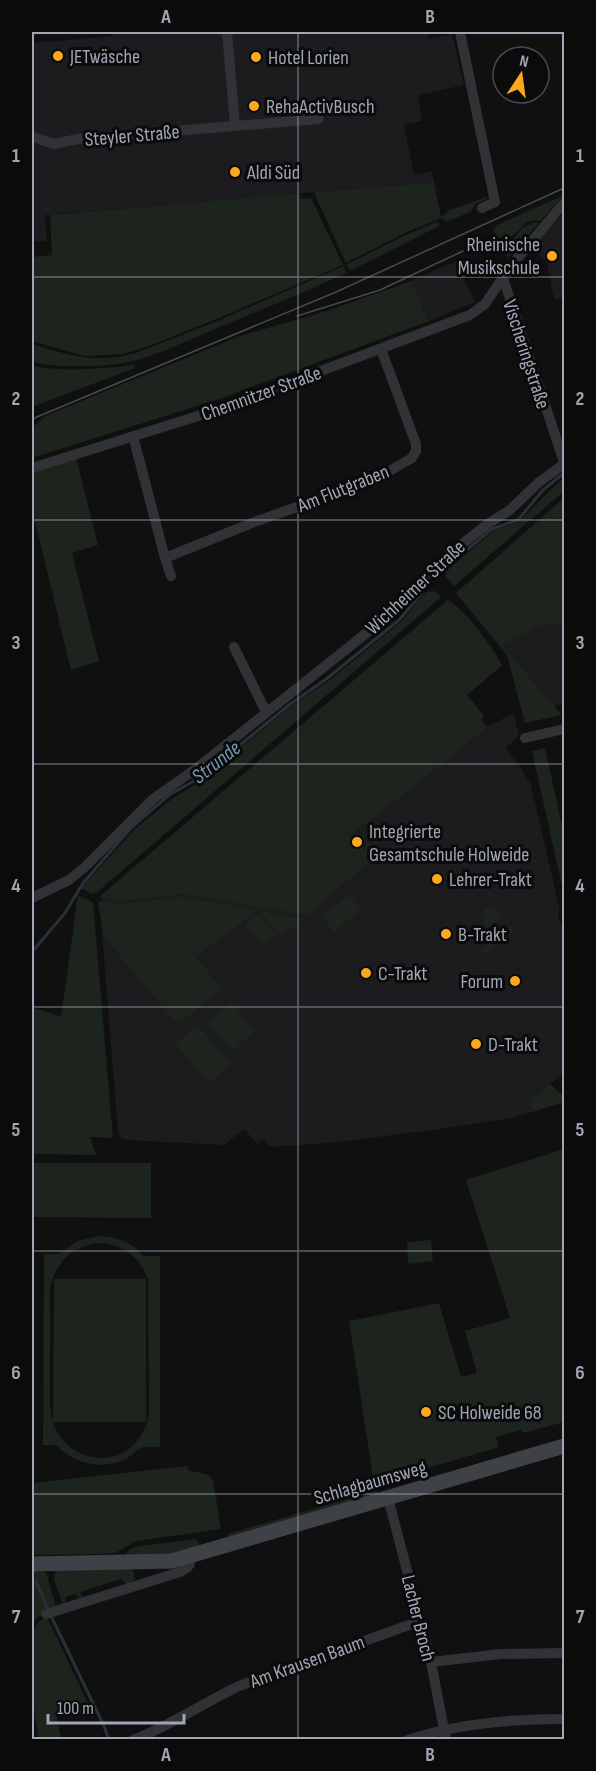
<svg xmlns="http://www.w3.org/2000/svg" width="596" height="1771" viewBox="0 0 596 1771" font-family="'Sofia Sans Condensed',sans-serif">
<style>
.built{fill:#1c1c1e}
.green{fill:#1c241d;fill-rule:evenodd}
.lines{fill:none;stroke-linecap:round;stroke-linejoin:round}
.stream{stroke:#283137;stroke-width:3}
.street{stroke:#313236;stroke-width:10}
.secondary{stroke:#3e4146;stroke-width:15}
.tram{stroke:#474a4f;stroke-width:1.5}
.grid{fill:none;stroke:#a0a6b3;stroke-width:1.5;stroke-opacity:0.55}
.poi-dot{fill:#faa91f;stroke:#0b0b0c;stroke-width:2}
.labels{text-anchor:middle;stroke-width:6;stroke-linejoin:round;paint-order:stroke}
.poi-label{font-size:20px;fill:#a0a6b3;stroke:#0b0b0c;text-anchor:start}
.street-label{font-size:20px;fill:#a0a6b3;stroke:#0b0b0c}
.water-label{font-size:21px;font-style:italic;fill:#7497b1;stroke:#0b0b0c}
.neatline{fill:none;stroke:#a0a6b3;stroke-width:2}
.grid-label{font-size:20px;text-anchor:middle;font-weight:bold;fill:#a0a6b3}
</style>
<rect width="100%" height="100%" fill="#101011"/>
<g class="built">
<path d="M112,32H427L429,39L452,34L464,85L418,95L422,121L404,125L414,175L432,171L434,182L45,215L47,241L32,242V43L112,36Z"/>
<path d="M563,214L564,221V298L554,299L547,262L533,250L536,242Z"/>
<path d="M456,262L475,302L429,321L411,281L441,267Z"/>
<path d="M451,601L493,649L502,665L467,695L484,716L481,720L487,727L514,713L519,736L505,748L519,765L531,785L560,911L558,912V916L564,931V1072L536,1096H532V1112L511,1118L440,1129L330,1143L270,1147L263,1139L257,1144L244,1129L224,1145L126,1140L121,1138L118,1132L100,908L98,903Z"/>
<path d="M564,624V703L554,706L503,646L541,626Z"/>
</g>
<g class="green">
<path d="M434,182L441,217L450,210L487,197V199L475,204L470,212L446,222L441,218L407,232L346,263L315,195V192Z"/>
<path d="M299,193L301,199L311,198L343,265L221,317L154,344L124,354L84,356L32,341V257L52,255L50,215Z"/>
<path d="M564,195L540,221C524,217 523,230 513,235C510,238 502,238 497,239L493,230L496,228L495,226Z"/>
<path d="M436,222L440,223L439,226L352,270L349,269L346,265L406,235Z"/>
<path d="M535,222L539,223L508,258L499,242L515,237L523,227Z"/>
<path d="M344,266L346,273C301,294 256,312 210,331C184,342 156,356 128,362C96,368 63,368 32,362V344C70,356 96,364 136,353L215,322Z"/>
<path d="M411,281L429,321L219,399L32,458V428L45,416L240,336L327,311Z"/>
<path d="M134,365L135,368L32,407V366C66,372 99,369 134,365Z"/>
<path d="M76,457L98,545L72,553L99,661L71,670L32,509V472Z"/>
<path d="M564,478V491L454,586L445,576L446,571L493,531L519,522L552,488Z"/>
<path d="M564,498V624L541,626L503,646L562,715L525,723L507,655L456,593Z"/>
<path d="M435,591L441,597L96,893L92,894L81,888L135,829L173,798L201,781L288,708L327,682L402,621L426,592Z"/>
<path d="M448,600C468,612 490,644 502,665L467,695L484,716L481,720L487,727L420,782L350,835L340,826L373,859L307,915L184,894L118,901L101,898L100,896Z"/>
<path d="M545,748L564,834V895L532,751Z"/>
<path d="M78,895L93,902L113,1138L90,1137L96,1155L32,1154V1007L61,1017Z"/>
<path d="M349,895L361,910L334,932L322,917Z"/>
<path d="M184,897L257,910C238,927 217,940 197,956L191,951L221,988L178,1025L104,937L98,903L101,901L118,904Z"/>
<path d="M485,908L498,909L503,915L488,928L483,923Z"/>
<path d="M259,911L302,919L281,937Z"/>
<path d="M259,914L276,935L263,946L245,925Z"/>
<path d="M511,925L515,930L485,955L481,950Z"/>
<path d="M231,1002L255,1031L232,1051L207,1022Z"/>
<path d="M198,1025L231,1064L209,1083L175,1043Z"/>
<path d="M550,1084L564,1097V1102L532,1112L531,1096H536Z"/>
<path d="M564,1149V1422L523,1433L521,1430L496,1437L499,1447L374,1484L349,1321L439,1303L461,1377L477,1373L465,1331L510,1318L466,1180Z"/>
<path d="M32,1163H151V1218L32,1217Z"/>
<path d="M100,1236C116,1237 133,1242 143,1256H160V1447C155,1447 145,1446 141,1448C136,1450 131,1456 126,1459C101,1471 75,1464 56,1445H43L44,1254H59L77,1241ZM102,1243C125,1245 141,1259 148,1280L149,1412C148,1418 147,1425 144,1430C121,1478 54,1460 50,1408V1289C55,1262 74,1244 102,1243Z"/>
<path d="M431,1240L433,1261L408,1264L407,1242Z"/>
<path d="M54,1279H146V1422H53Z"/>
<path d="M187,1466L189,1471L207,1474L213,1480L221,1529L136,1541L117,1552L107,1554L32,1555V1483Z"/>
<path d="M378,1490L379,1493L230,1539L228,1534Z"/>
<path d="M197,1539L201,1549L183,1554L124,1555L132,1548L141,1546Z"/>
<path d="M56,1569H131L134,1572L135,1580L127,1585L121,1579L83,1591L80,1594L85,1598L81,1600L75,1594L65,1597L66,1602L63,1604L54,1580Z"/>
<path d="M32,1571L46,1572L55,1603V1606L45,1611L32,1623Z"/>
<path d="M47,1617L95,1718L63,1706L57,1717L61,1739H39L32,1699V1633L38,1622Z"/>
</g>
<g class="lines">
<g class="stream">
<path d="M446,567L492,529L518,520L543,490L564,473"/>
<path d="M32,952L65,913L83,883L132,827L169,795L201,777L289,705L325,680L399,620L422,593"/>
<path d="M36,1581L48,1610"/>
<path d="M51,1616L104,1726L109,1740"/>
</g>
<g class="street">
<path d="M460,32L495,202L482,208"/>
<path d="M235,126L319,119"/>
<path d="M32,135L33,137L54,144L78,139L235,126L227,32"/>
<path d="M503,278L564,462"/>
<path d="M133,436L165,558L257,521L374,480L412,458L416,451V444L381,349"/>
<path d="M32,468L217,410L470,315L485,304L510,267L564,203"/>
<path d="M165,558L171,576"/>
<path d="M234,647L266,712"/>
<path d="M525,738L564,729"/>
<path d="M32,898L69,880L86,866L153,799L197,768L388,616L447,556L489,523L510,510L538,483L564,464"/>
<path d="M388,1498L431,1662L446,1740"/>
<path d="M46,1614L180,1572L187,1568L190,1564L188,1557"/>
<path d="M431,1662L501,1654L564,1653"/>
<path d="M133,1740C170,1726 203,1703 239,1686L420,1621"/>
<path d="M408,1740C458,1723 512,1719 564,1719"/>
</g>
<path class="secondary" d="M32,1564L172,1561L564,1446"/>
<g class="tram">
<path d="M297,316L380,290L463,251"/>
<path d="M32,419L336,292L564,188"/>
</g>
</g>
<path class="grid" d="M298,32V1740M32,277H564M32,520H564M32,764H564M32,1007H564M32,1251H564M32,1494H564"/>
<g class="poi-dot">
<circle cx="58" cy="56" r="6"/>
<circle cx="256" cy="57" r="6"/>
<circle cx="254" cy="106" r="6"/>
<circle cx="235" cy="172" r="6"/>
<circle cx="552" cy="256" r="6"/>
<circle cx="357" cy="842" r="6"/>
<circle cx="437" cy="879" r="6"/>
<circle cx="446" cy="934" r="6"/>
<circle cx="366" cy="973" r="6"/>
<circle cx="515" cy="981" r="6"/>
<circle cx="476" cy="1044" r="6"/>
<circle cx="426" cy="1412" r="6"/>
</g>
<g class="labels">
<g class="poi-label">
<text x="70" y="63">JETwäsche</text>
<text x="268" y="64">Hotel Lorien</text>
<text x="266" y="113">RehaActivBusch</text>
<text x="247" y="179">Aldi Süd</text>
<text x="540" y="251" text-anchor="end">Rheinische<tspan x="540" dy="23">Musikschule</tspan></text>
<text x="369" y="838">Integrierte<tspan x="369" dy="23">Gesamtschule Holweide</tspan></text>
<text x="449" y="886">Lehrer-Trakt</text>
<text x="458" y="941">B-Trakt</text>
<text x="378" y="980">C-Trakt</text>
<text x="503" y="988" text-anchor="end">Forum</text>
<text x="488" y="1051">D-Trakt</text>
<text x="438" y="1419">SC Holweide 68</text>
</g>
<g class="street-label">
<text transform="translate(132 135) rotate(-5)" y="7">Steyler Straße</text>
<text transform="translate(527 354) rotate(72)" y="7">Vischeringstraße</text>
<text transform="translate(261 393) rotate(-20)" y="7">Chemnitzer Straße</text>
<text transform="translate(343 488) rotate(-22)" y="7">Am Flutgraben</text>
<text transform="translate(415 587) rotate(-43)" y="7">Wichheimer Straße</text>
<text transform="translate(370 1482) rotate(-16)" y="7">Schlagbaumsweg</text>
<text transform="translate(419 1618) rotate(76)" y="7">Lacher Broch</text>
<text transform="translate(307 1661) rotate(-20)" y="7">Am Krausen Baum</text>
</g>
<g class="water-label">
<text transform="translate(216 762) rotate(-38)" y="7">Strunde</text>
</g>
</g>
<rect width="596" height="1771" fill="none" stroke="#0b0b0c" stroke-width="66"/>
<g transform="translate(521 75) rotate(13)"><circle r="28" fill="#0b0b0c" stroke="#47494f" stroke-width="1.5"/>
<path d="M0-4.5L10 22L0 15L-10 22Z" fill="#faa91f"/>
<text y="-9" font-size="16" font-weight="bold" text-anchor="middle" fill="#a0a6b3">N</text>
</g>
<path d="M48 1714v9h136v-9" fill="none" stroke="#a0a6b3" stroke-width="3"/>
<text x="57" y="1714" font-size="18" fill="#a0a6b3" stroke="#0b0b0c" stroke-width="4.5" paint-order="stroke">100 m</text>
<rect x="33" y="33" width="530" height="1705" class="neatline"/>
<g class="grid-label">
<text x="166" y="23">A</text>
<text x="430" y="23">B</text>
<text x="16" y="162">1</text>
<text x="580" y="162">1</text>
<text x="16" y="405">2</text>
<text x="580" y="405">2</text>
<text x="16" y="649">3</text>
<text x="580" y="649">3</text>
<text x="16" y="892">4</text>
<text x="580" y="892">4</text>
<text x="16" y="1136">5</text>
<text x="580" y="1136">5</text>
<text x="16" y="1379">6</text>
<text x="580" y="1379">6</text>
<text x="16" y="1623">7</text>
<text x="580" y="1623">7</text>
<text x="166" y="1761">A</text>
<text x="430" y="1761">B</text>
</g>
</svg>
